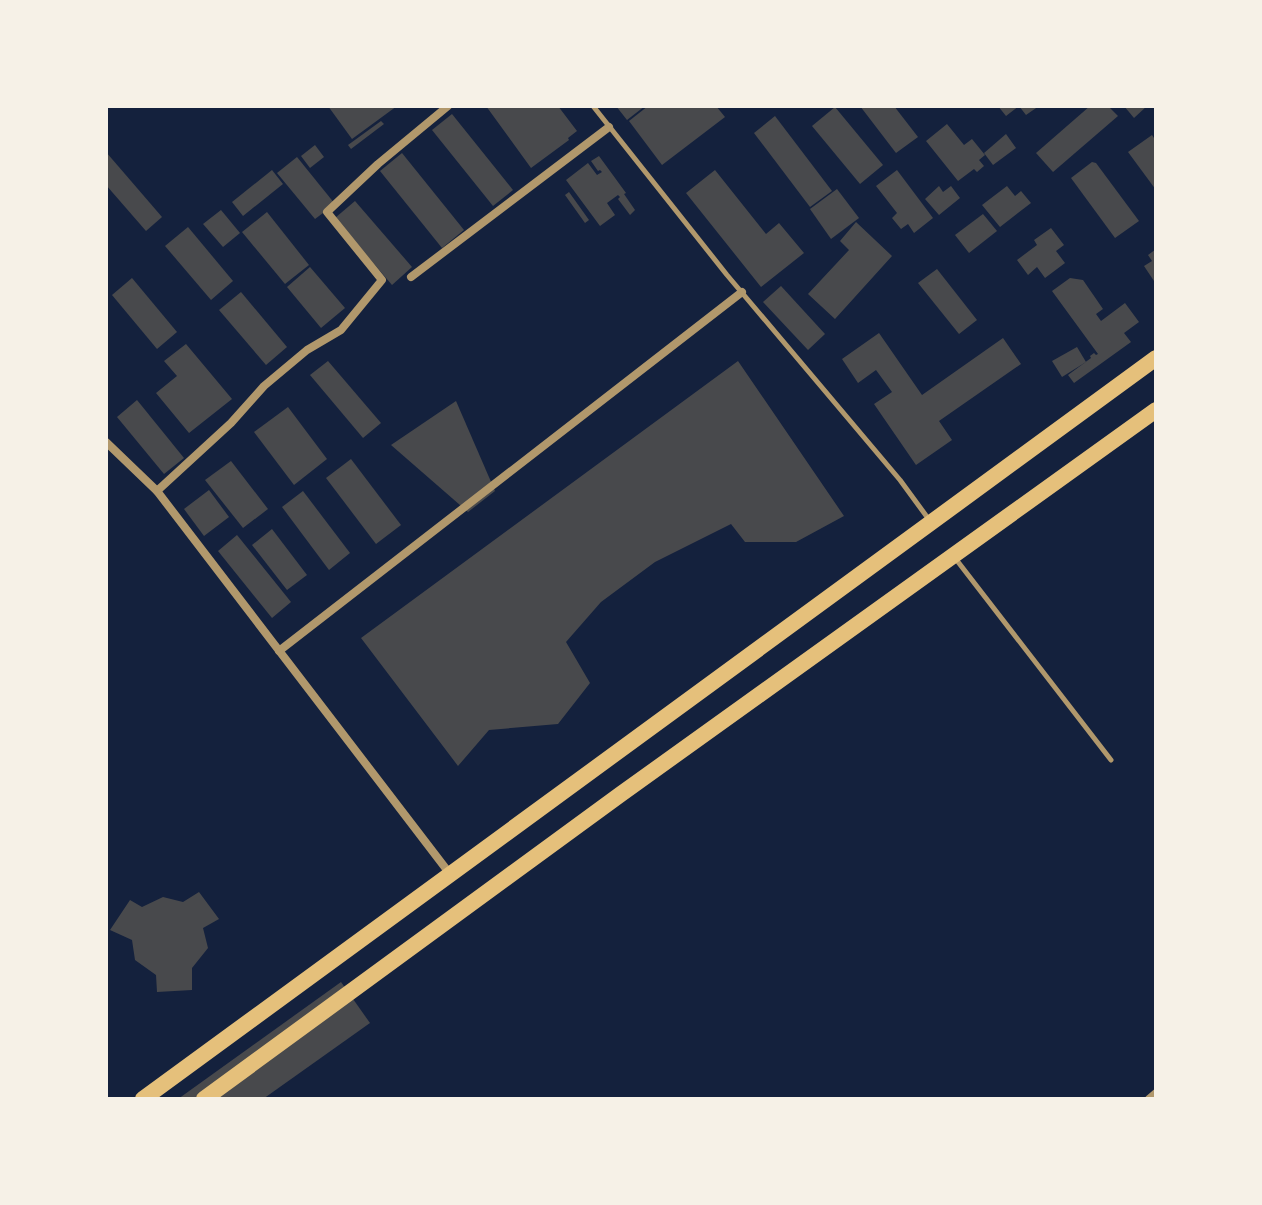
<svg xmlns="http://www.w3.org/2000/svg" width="1262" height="1205" viewBox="0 0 1262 1205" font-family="Inter,sans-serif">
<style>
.building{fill:#48494c}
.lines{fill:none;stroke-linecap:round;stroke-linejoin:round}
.service{stroke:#b1986c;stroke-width:5}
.minor{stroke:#b1986c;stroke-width:8}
.primary{stroke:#e5c07b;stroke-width:16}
</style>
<rect width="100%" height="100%" fill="#14213d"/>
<g class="building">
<path d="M328,106H397L352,139Z"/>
<path d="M486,106H558L577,131L568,138L569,140L531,168Z"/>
<path d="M616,106H645L627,120Z"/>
<path d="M648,106H716L725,117L662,165L629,121Z"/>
<path d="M860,106H894L918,137L896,153Z"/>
<path d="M998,106H1039L1026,115L1019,106L1006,116Z"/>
<path d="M1090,106H1108L1118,116L1053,172L1036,153Z"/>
<path d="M1124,106H1147L1134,118Z"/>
<path d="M835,107L883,165L860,184L812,126Z"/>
<path d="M452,114L513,190L493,206L432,130Z"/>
<path d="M775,116L832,191L810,207L754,133Z"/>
<path d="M381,121L384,124L351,149L348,145Z"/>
<path d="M947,124L964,145L972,139L985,155L979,160L984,166L977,172L974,169L958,181L926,141Z"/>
<path d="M1006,134L1016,148L993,165L984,153Z"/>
<path d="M1152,135L1156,141V190L1128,152Z"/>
<path d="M315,145L324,157L310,168L301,156Z"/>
<path d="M106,152L162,217L146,231L106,185Z"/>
<path d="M402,153L464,230L442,248L380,171Z"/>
<path d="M599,156L626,193L624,194L635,210L630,215L618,199L620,197L618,195L607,203L615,215L600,226L566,180L588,163L597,175L602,172L600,170L598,171L591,161Z"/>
<path d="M297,157L335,204L315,219L277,173Z"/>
<path d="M1092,162L1096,163L1139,221L1115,238L1071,178Z"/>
<path d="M272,170L283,184L243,216L232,202Z"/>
<path d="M715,170L766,234L779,223L804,253L761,287L686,193Z"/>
<path d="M897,170L933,218L914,233L908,224L901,229L892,218L897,213L876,186Z"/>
<path d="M939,186L943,192L951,186L960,198L939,215L925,199Z"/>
<path d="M1007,186L1015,196L1021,191L1031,203L1000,227L982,205Z"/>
<path d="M837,189L859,218L831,239L810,209Z"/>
<path d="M569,192L589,220L585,223L565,195Z"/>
<path d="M355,201L412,267L392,285L335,218Z"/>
<path d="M221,210L240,233L223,247L203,224Z"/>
<path d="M267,212L309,265L285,284L242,232Z"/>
<path d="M983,214L997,231L969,253L955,235Z"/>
<path d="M856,222L892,256L835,319L808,294L849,250L840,241Z"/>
<path d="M188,227L233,281L211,300L165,246Z"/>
<path d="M1051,228L1064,245L1056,251L1065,263L1045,278L1037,267L1028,275L1017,260L1037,245L1034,240Z"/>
<path d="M1156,249V284L1144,266L1152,261L1148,255Z"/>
<path d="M310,267L345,308L321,328L287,287Z"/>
<path d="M937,269L977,320L959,334L918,283Z"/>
<path d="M132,278L177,332L157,349L112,295Z"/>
<path d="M1070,278L1083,280L1103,309L1096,314L1101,321L1125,303L1139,322L1124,333L1131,342L1074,383L1068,375L1091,358L1090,356L1094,353L1096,355L1098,354L1052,291Z"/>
<path d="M781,286L825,334L808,350L763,302Z"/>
<path d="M241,292L287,347L266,365L219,310Z"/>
<path d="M879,333L922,395L1003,338L1021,364L939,421L952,440L916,465L874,404L892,392L876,370L858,383L842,359Z"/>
<path d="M186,344L232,399L189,433L156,393L177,376L164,361Z"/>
<path d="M1077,347L1086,362L1062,377L1052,361Z"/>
<path d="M328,361L381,423L363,438L310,375Z"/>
<path d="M738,361L844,516L796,542H745L731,524L655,562L601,602L566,642L590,683L558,724L489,730L458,766L361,638Z"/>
<path d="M137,400L184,458L164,474L117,417Z"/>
<path d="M456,401L495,491L468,512L391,445Z"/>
<path d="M288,407L327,459L294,485L254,432Z"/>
<path d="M351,459L401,525L376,544L326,478Z"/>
<path d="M231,461L268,509L243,528L205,480Z"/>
<path d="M209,490L229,517L204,536L184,509Z"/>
<path d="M303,491L350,553L329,570L282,507Z"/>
<path d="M272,529L307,575L287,590L252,545Z"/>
<path d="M237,535L291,602L272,618L218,551Z"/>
<path d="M199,892L219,919L203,928L208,948L192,968V990L157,992L156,975L135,960L132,940L110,930L130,900L142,907L163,897L183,902Z"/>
<path d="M341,982L370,1023L263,1099H178Z"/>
</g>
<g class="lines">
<g class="service">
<path d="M593,106L727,275L900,480L930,521"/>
<path d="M955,558L1111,760"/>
</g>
<g class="minor">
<path d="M411,277L609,127"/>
<path d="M106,442L157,491L450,874"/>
<path d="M157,491L231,423L264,386L307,350L341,330L382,280L327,212L378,164L448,106"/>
<path d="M279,651L742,292"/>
<path d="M1149,1099L1156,1093"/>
</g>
<g class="primary">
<path d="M143,1099L1156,358"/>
<path d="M204,1099L621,794L1156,410"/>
</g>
</g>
<rect width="1262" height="1205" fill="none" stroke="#f6f1e7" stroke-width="216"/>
</svg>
